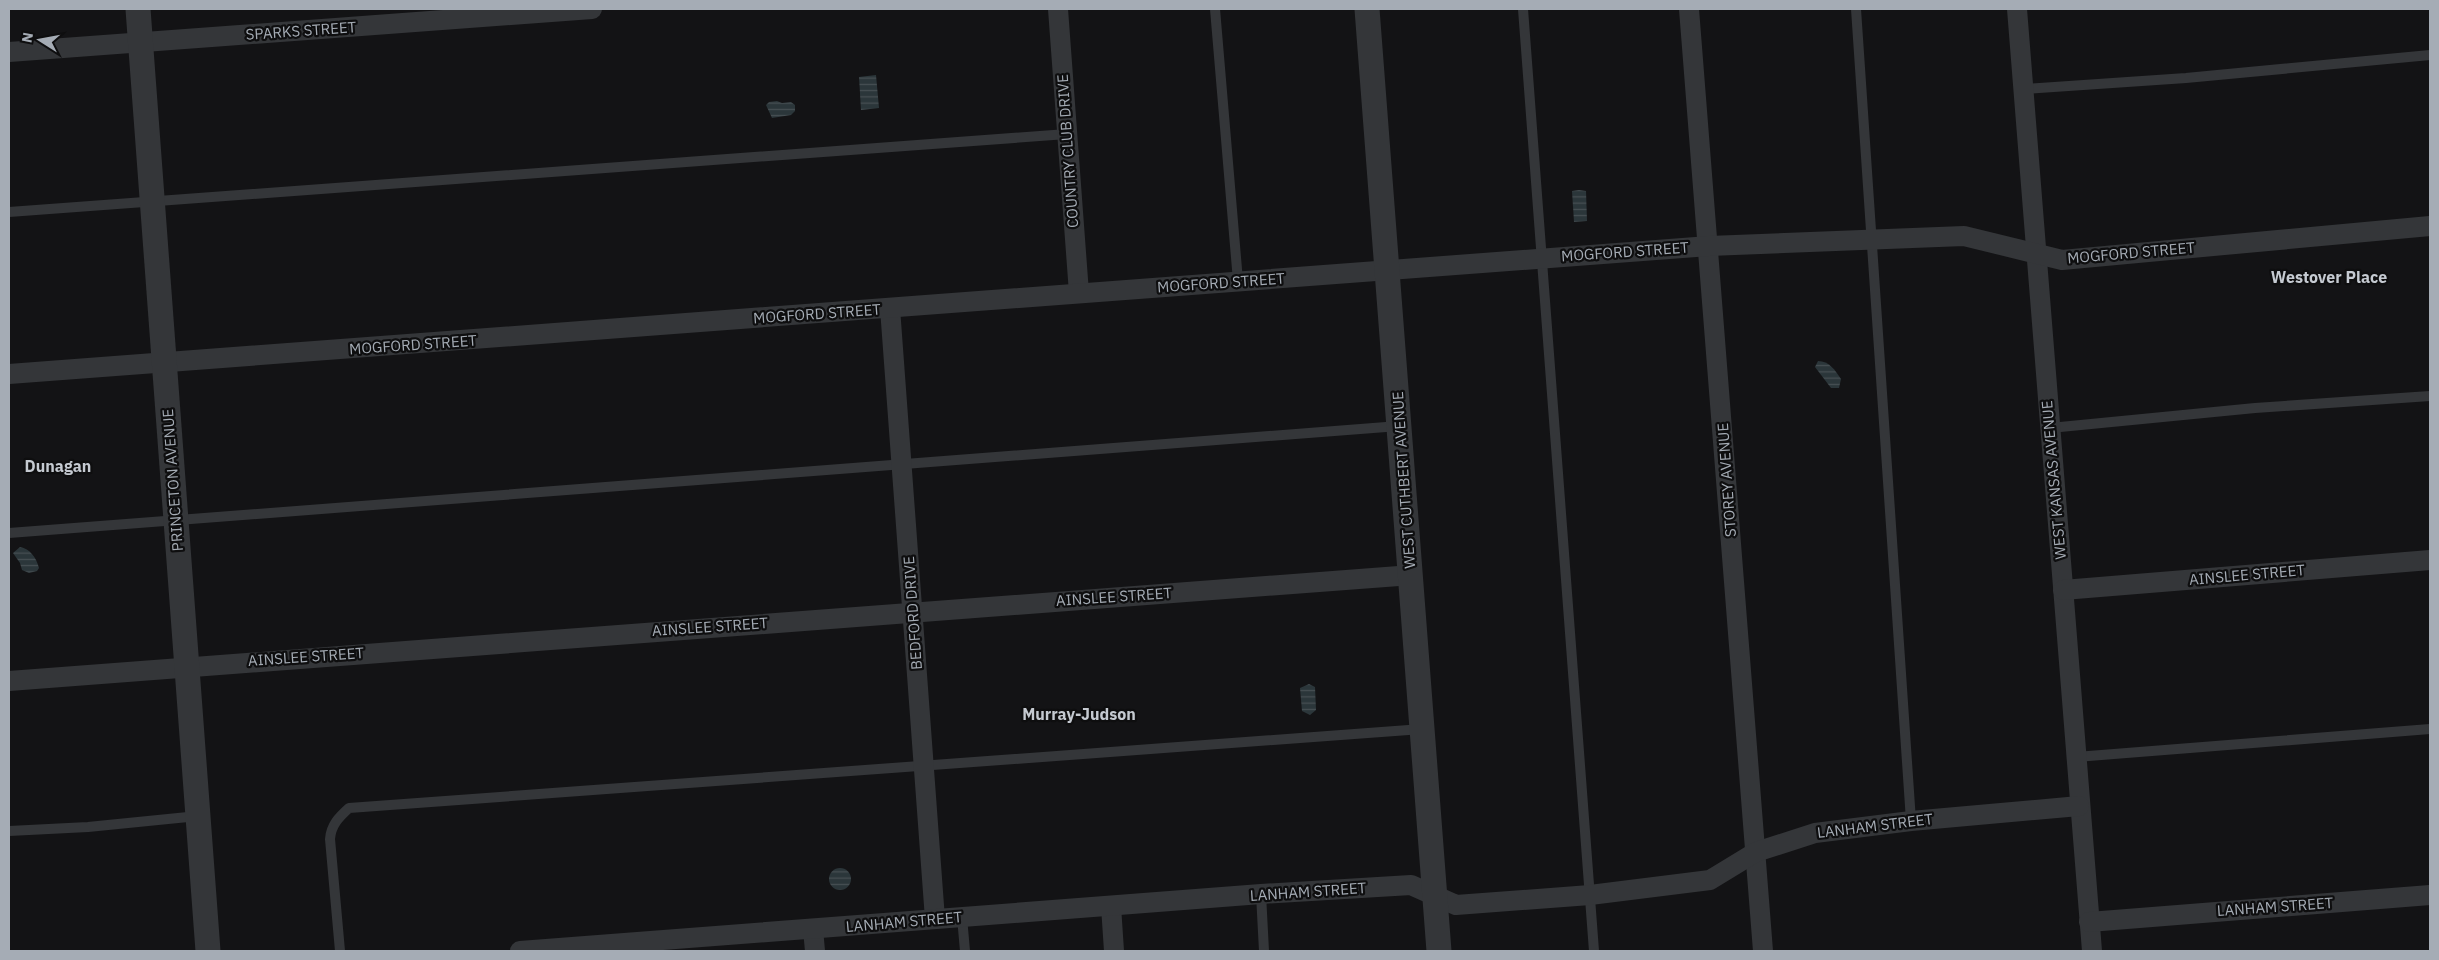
<svg xmlns="http://www.w3.org/2000/svg" width="2439" height="960" viewBox="0 0 2439 960" font-family="'IBM Plex Sans',sans-serif">
<style>
.water{fill:url(#water-rules)}
.lines{fill:none;stroke-linecap:round;stroke-linejoin:round}
.service{stroke:#343639;stroke-width:10}
.minor{stroke:#343639;stroke-width:20}
.tertiary{stroke:#343639;stroke-width:25}
.labels{text-anchor:middle;stroke-width:4.5;stroke-linejoin:round;paint-order:stroke}
.street-label{font-size:15px;fill:#a5acb5;stroke:#0e0e0f}
.neighbourhood-label{font-size:16px;font-weight:bold;fill:#c5cad1;stroke:#0e0e0f}
</style>
<defs>
<pattern id="water-rules" width="6" height="5" patternUnits="userSpaceOnUse" patternTransform="scale(1.25)"><rect width="6" height="5" fill="#2b363a"/><path d="M0 2.5h6" fill="none" stroke="#475054"/></pattern>
</defs>
<rect width="100%" height="100%" fill="#131315"/>
<g class="water">
<path d="M876,75L879,108L861,110L859,77Z"/>
<path d="M777,101L782,103L791,102L795,105V111L791,115L772,118L766,105L769,102Z"/>
<path d="M1579,190L1586,191L1587,221L1574,222L1572,191Z"/>
<path d="M1818,361C1829,361 1835,370 1841,379L1839,388H1831L1815,367Z"/>
<path d="M20,547C30,549 36,557 39,568L37,571L29,573L22,570L20,563L13,553Z"/>
<path d="M1309,684L1315,687L1316,710L1310,715L1302,711L1300,688Z"/>
<circle cx="840" cy="879" r="11"/>
</g>
<g class="lines">
<g class="service">
<path d="M1215,9L1238,281"/>
<path d="M1523,9L1594,951"/>
<path d="M1856,9L1911,821"/>
<path d="M2023,89L2186,78L2430,55"/>
<path d="M9,212L1067,134"/>
<path d="M2050,428L2255,408L2430,396"/>
<path d="M9,533L1399,426"/>
<path d="M2076,757L2430,729"/>
<path d="M9,831L88,827L198,816"/>
<path d="M1261,894L1264,951"/>
<path d="M962,917L965,951"/>
<path d="M340,951L330,839C331,825 339,817 349,808L1422,729"/>
</g>
<g class="minor">
<path d="M1058,9L1079,293"/>
<path d="M1689,9L1763,951"/>
<path d="M2017,9L2092,951"/>
<path d="M9,52L592,9"/>
<path d="M890,308L935,919"/>
<path d="M9,374L1709,246L1964,236L2062,260L2430,226"/>
<path d="M2063,590L2430,560"/>
<path d="M9,681L1412,575"/>
<path d="M1111,906L1114,951"/>
<path d="M2089,922L2430,895"/>
<path d="M813,929L815,951"/>
<path d="M520,951L1261,894L1411,885L1456,905L1590,895L1710,880L1756,852L1815,833L1911,821L2079,806"/>
</g>
<g class="tertiary">
<path d="M138,9L208,951"/>
<path d="M1367,9L1439,951"/>
</g>
</g>
<g class="labels">
<g class="street-label">
<text transform="translate(301 31) rotate(-4)" y="5">SPARKS STREET</text>
<text transform="translate(1068 151) rotate(-94)" y="5">COUNTRY CLUB DRIVE</text>
<text transform="translate(1625 252) rotate(-4)" y="5">MOGFORD STREET</text>
<text transform="translate(2131 253) rotate(-5)" y="5">MOGFORD STREET</text>
<text transform="translate(1221 283) rotate(-4)" y="5">MOGFORD STREET</text>
<text transform="translate(817 314) rotate(-4)" y="5">MOGFORD STREET</text>
<text transform="translate(413 345) rotate(-4)" y="5">MOGFORD STREET</text>
<text transform="translate(173 480) rotate(-94)" y="5">PRINCETON AVENUE</text>
<text transform="translate(1404 480) rotate(-94)" y="5">WEST CUTHBERT AVENUE</text>
<text transform="translate(1727 480) rotate(-94)" y="5">STOREY AVENUE</text>
<text transform="translate(2054 480) rotate(-95)" y="5">WEST KANSAS AVENUE</text>
<text transform="translate(2247 575) rotate(-5)" y="5">AINSLEE STREET</text>
<text transform="translate(1114 597) rotate(-4)" y="5">AINSLEE STREET</text>
<text transform="translate(913 613) rotate(-94)" y="5">BEDFORD DRIVE</text>
<text transform="translate(710 627) rotate(-4)" y="5">AINSLEE STREET</text>
<text transform="translate(306 657) rotate(-4)" y="5">AINSLEE STREET</text>
<text transform="translate(1875 826) rotate(-7)" y="5">LANHAM STREET</text>
<text transform="translate(1308 892) rotate(-4)" y="5">LANHAM STREET</text>
<text transform="translate(2275 907) rotate(-4)" y="5">LANHAM STREET</text>
<text transform="translate(904 922) rotate(-5)" y="5">LANHAM STREET</text>
</g>
<g class="neighbourhood-label">
<text x="2329" y="283">Westover Place</text>
<text x="58" y="472">Dunagan</text>
<text x="1079" y="720">Murray-Judson</text>
</g>
</g>
<rect width="2439" height="960" fill="none" stroke="#a5acb5" stroke-width="20"/>
<g transform="translate(40 40) rotate(281)" stroke="#0e0e0f" stroke-width="4" paint-order="stroke">
<path d="M0-4L9 19L0 12L-9 19Z" fill="#a5acb5"/>
<text y="-8" font-size="14" font-weight="bold" text-anchor="middle" fill="#a5acb5">N</text>
</g>
</svg>
